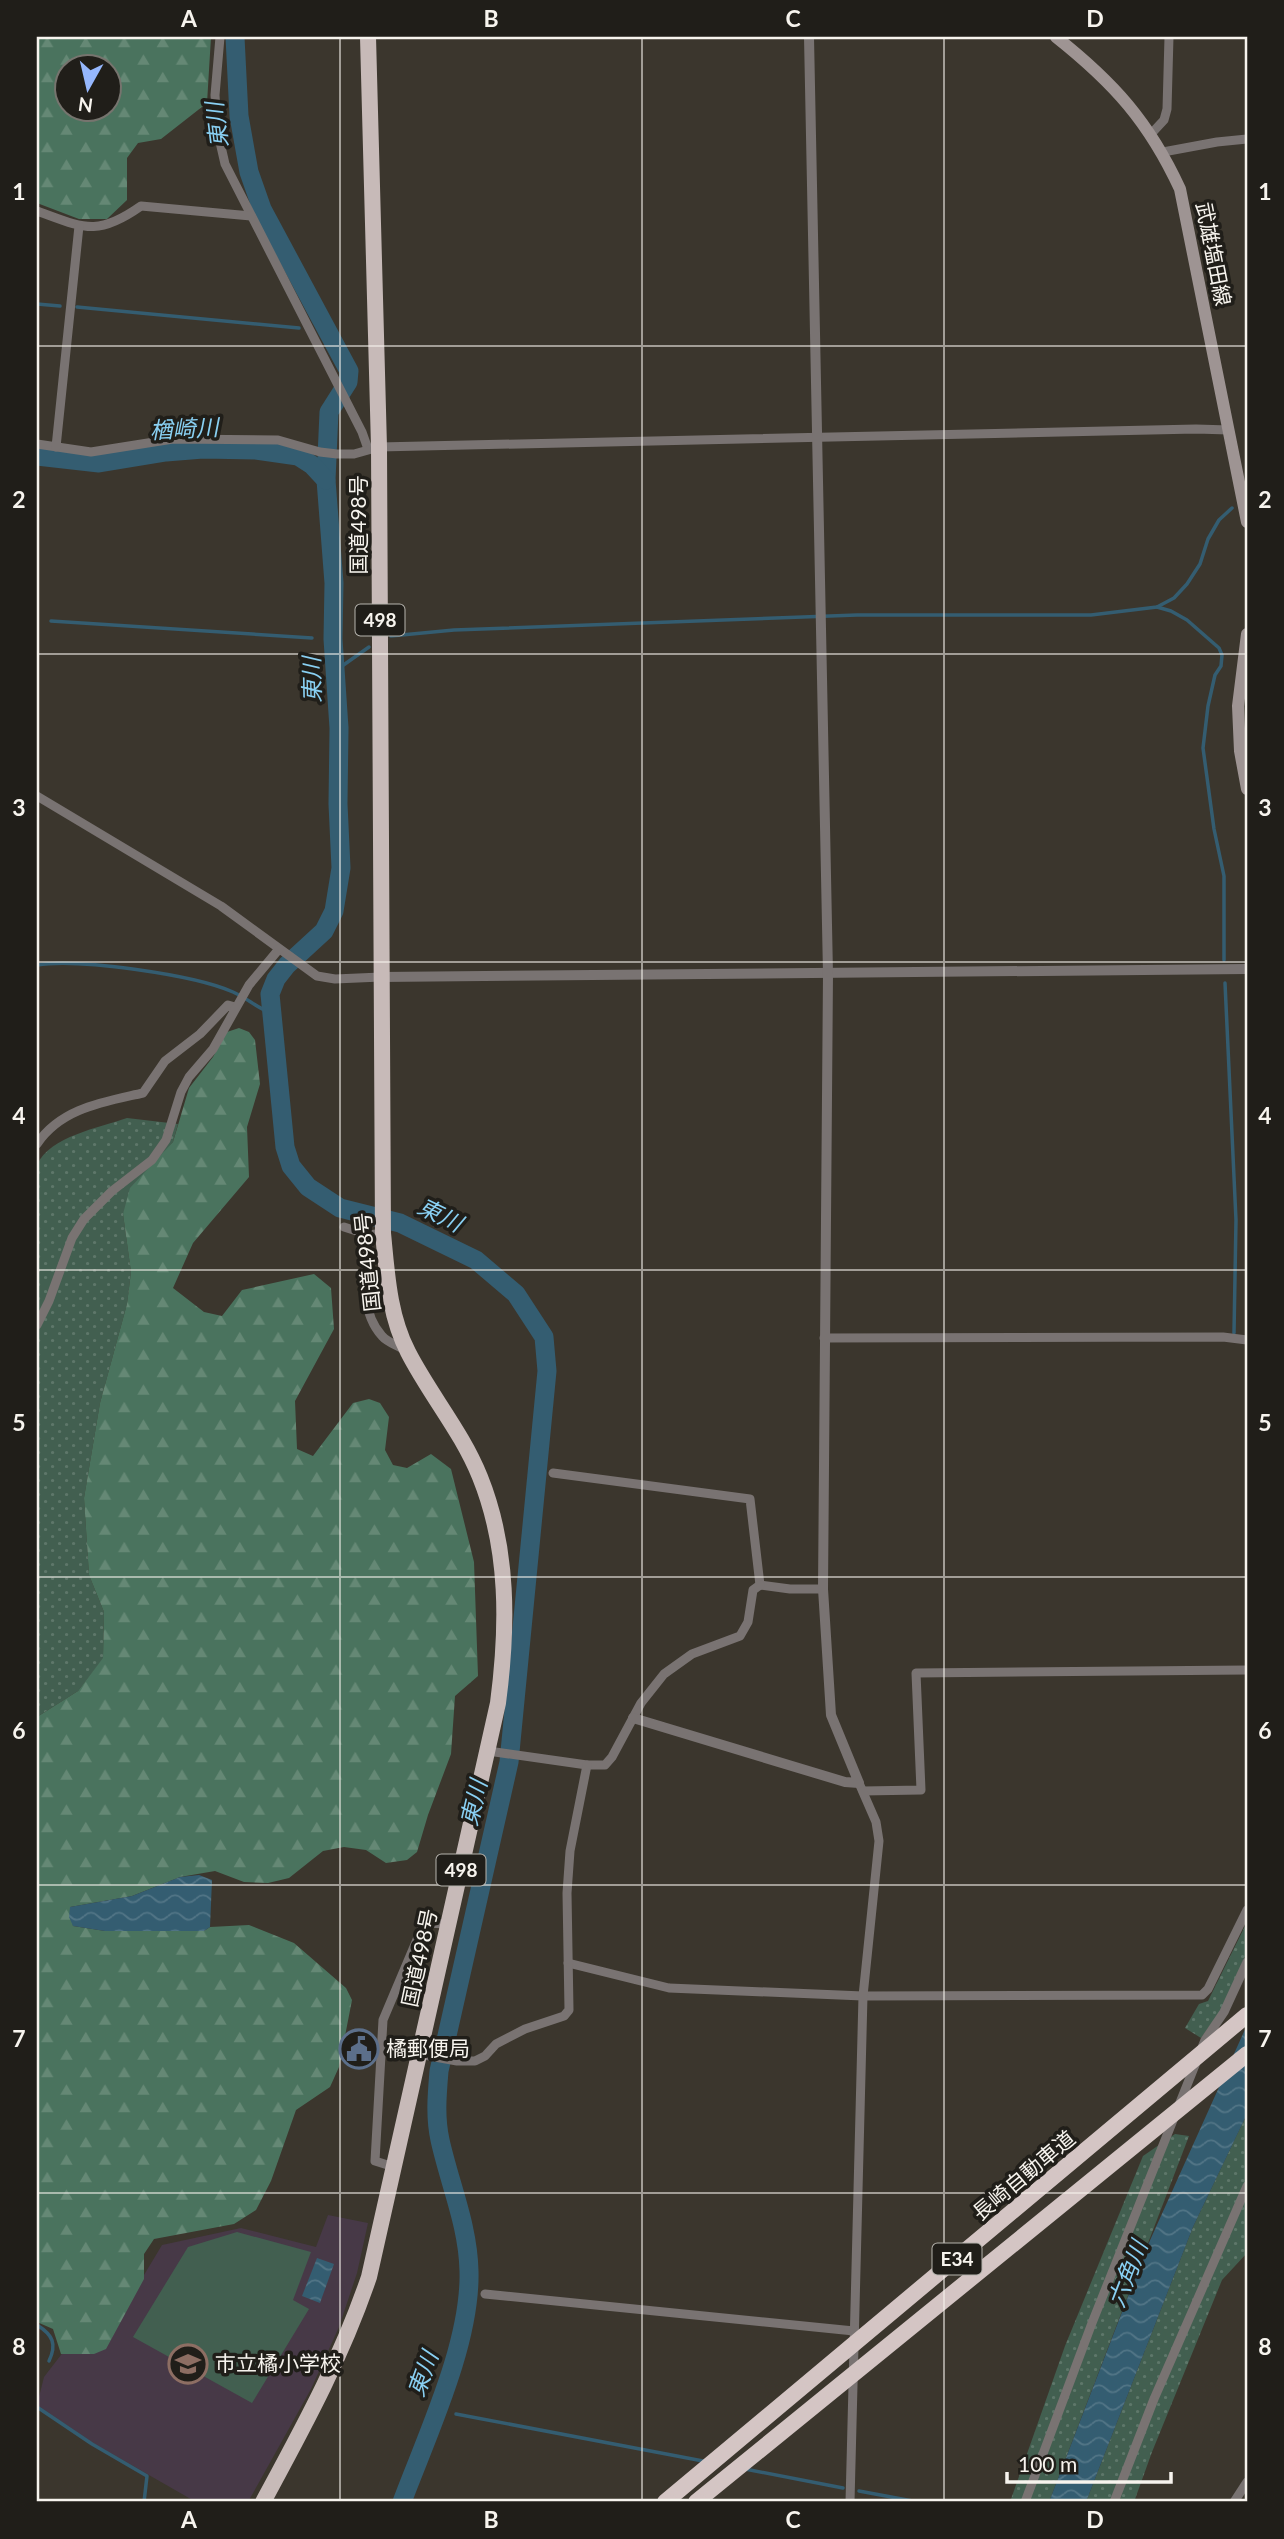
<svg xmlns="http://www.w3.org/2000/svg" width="1284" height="2539" viewBox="0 0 1284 2539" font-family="Lato,'Noto Sans JP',sans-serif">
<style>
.education{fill:#473947}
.grass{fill:url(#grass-dots)}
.forest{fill:url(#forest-firs);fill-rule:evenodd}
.garden{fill:#425f50}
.water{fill:url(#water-waves)}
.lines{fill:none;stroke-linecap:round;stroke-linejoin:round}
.stream{stroke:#345d71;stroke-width:3.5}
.river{stroke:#345d71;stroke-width:19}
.minor{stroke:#797372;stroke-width:9}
.tertiary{stroke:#797372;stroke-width:10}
.secondary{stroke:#9e9493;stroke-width:12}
.trunk{stroke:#c7bab8;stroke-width:16}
.motorway-bridge{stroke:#d4c5c4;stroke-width:16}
.grid{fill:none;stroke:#f7f4ee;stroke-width:2;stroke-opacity:0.55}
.labels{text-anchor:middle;stroke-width:7;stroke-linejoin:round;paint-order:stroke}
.shield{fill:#201e19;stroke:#b6b4ae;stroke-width:2}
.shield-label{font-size:19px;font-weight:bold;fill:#f7f4ee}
.street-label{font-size:21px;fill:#f7f4ee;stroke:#201e19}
.poi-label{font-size:21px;fill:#f7f4ee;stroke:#201e19;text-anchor:start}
.water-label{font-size:23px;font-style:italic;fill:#89d0f3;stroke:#201e19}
.neatline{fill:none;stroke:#f7f4ee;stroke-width:2.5}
.grid-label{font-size:23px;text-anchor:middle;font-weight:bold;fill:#f7f4ee}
</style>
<defs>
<pattern id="grass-dots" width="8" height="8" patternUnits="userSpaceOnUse" patternTransform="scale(1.75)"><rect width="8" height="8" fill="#425f50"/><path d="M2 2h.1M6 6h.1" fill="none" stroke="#5e776a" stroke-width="1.8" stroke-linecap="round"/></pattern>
<pattern id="forest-firs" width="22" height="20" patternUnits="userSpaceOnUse" patternTransform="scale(1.75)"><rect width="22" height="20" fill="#4a735e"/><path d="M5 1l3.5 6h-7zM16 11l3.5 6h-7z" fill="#658875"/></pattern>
<pattern id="water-waves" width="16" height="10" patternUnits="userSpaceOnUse" patternTransform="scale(1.75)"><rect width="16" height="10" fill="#345d71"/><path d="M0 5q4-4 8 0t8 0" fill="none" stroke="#527586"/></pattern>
</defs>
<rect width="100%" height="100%" fill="#3b362d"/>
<path class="education" d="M328,2215L368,2223L357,2273L339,2327L311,2389L248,2502H196L93,2443L37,2405L44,2377L64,2351L99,2350L162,2245L241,2228L316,2247Z"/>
<g class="grass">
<path d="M127,1118L178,1124L173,1142L157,1161L123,1214L131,1272L127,1304L100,1403L84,1498L89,1575L104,1612L103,1659L78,1691L37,1717V1165C50,1136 99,1128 127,1118Z"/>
<path d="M1247,1922V1952L1221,2010L1201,2038L1185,2028L1199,2004L1208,2001Z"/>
<path d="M1244,2120L1247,2121V2253L1222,2280L1152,2452L1134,2502H1086L1193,2227Z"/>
<path d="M1175,2134L1189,2136L1049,2502H1010L1065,2346L1143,2156Z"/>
</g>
<g class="forest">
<path d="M37,37H211L207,103L161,139L138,143L127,158V200L107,219H79L37,203ZM66,66H108V108H66Z"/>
<path d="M239,1028L249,1032L255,1040L260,1084L247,1127L249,1177L193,1243L173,1288L204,1312L222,1316L242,1290L314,1274L331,1288L334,1329L295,1401L297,1449L313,1456L353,1403L369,1399L380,1403L389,1417L385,1450L393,1465L407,1468L431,1454L451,1469L474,1562L478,1676L455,1696L451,1754L428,1815L417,1852L407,1860L386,1863L366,1850L344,1847L323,1851L289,1878L268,1883L244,1882L215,1871L180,1877L132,1896L70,1907L73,1926L105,1931H204L210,1927L249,1925L294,1943L346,1988L352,2000L339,2067L330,2087L296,2110L271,2181L256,2210L234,2224L154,2239L144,2254V2279L106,2349L94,2354H61L53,2329L37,2322V1717L78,1691L103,1658L104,1612L89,1575L84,1498L100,1403L127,1304L131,1272L123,1214L130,1188L173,1142L189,1088L213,1057L227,1032Z"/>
</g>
<path class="garden" d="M237,2232L311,2252L293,2300L309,2309L252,2403L133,2337L188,2247Z"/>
<g class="water">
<path d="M199,1875L212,1880L210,1927L204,1931H105L73,1926L69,1917L70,1907L132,1896L180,1877Z"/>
<path d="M1247,2025V2114L1193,2227L1086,2502H1049L1147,2247Z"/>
<path d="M317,2258L334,2264L320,2303L302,2296Z"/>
</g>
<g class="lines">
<g class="stream">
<path d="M37,304L60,306"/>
<path d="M77,307L299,328"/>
<path d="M1157,607L1171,611L1187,620L1219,648L1222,655L1221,666L1215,675L1208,706L1203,748L1214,829L1224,876V960"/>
<path d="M51,621L312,638"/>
<path d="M391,636L454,630L857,615H1091L1157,607L1174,598L1187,584L1200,564L1208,539L1219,520L1232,508"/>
<path d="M335,671L369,647"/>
<path d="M37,965C78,958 195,975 233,992C247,998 257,1008 271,1013"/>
<path d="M1225,983L1236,1220L1234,1333"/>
<path d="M37,2325C53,2335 57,2344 49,2361"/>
<path d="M37,2407L92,2444L147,2476L144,2502"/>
<path d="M456,2414L703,2461"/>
<path d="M745,2469L843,2488"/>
<path d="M859,2491L918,2502"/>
</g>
<g class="river">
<path d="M235,37L239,116L249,172L262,209L349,371L348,382L329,412L326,480L334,583L333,639L339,728L338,804L341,868L334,911L324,931L287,965L276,979L270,994L285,1147L291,1166L308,1187L340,1208L400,1223L476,1260L516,1294L544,1337L547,1371L509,1762L439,2071C437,2095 435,2117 440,2140C450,2185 468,2225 469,2271C471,2343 427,2435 402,2502"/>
<path d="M37,456L99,463L166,452L203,449L256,450L298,456L312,465L326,480"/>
</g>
<g class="minor">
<path d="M220,37L215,95L217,129L225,164L362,432L368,449"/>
<path d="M1151,134L1164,120L1167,109L1169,37"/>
<path d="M1163,152L1217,142L1247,139"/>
<path d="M37,211C84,228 97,237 141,206L251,216"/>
<path d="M37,444L91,452L173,439L278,440L320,452L337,454H354L379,447L1196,429L1229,430"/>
<path d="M56,447L79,226"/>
<path d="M37,796L221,906L317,976L335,979L381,977"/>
<path d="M37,1144C61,1108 104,1102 143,1093L165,1061L200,1034L228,1005L235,1007"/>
<path d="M344,1227L369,1235"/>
<path d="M383,1233L369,1235C367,1268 357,1308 382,1336C387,1342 398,1346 405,1350"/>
<path d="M37,1325L49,1301L72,1238L84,1219L112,1191L152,1160L166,1140L181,1092L189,1077L213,1049L249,985L279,949"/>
<path d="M824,1338L1223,1337L1247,1340"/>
<path d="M553,1473L750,1499L760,1585"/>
<path d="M760,1585L790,1589H823"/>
<path d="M488,1751L587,1765H605L612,1757L641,1703L664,1674L692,1654L740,1636L748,1622L753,1590L760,1585"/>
<path d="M863,1791L921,1790L916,1673L1247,1670"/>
<path d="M568,1963L669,1988L863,1996L1202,1995L1208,1989L1247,1910"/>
<path d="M380,2047L457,2061H475L485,2056L496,2044L525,2029L564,2016L569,2010L567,1893L570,1851L587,1765"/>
<path d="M394,2167L375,2161L383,2020L424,1923L449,1924"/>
<path d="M485,2294L854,2331"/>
<path d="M850,2502L863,1996L879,1841L876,1822L859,1783"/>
<path d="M1025,2502L1092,2323L1205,2040L1224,2012L1247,1962"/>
<path d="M1114,2502L1154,2399L1247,2186"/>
<path d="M1234,2502L1247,2482"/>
</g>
<g class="tertiary">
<path d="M381,977L1247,969"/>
<path d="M633,1718L845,1782L859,1783L831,1715L823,1589L828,974L809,37"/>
</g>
<g class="secondary">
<path d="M1056,37C1114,83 1149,122 1180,189L1247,522"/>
<path d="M1247,634L1238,706L1240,751L1247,789"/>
</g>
<path class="trunk" d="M263,2502C304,2426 341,2359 369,2277L498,1703C508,1627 509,1549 480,1477C462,1432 430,1395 408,1352C389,1315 387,1274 383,1233L379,447L368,37"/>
<g class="motorway-bridge">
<path d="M665,2502L1247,2015"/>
<path d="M696,2502L1247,2054"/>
</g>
</g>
<path class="grid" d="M340,37V2502M642,37V2502M944,37V2502M37,346H1247M37,654H1247M37,962H1247M37,1270H1247M37,1577H1247M37,1885H1247M37,2193H1247"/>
<defs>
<g id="civic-ring" transform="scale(2.0125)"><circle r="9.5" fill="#201e19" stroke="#5c6f8a" stroke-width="1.5"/><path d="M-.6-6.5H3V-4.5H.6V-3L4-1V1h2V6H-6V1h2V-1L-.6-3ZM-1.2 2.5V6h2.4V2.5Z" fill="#5c6f8a"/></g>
<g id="school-ring" transform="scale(2.0125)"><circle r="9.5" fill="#201e19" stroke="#8d6e63" stroke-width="1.5"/><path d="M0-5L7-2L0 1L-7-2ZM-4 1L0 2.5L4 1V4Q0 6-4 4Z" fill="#8d6e63"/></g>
</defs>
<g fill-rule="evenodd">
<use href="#civic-ring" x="359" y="2049"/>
<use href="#school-ring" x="188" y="2364"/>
</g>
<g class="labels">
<g class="shield">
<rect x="355.5" y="604.5" width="49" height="31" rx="5"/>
<rect x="436.5" y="1854.5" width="49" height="31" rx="5"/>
<rect x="932.5" y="2243.5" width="49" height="31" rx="5"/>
</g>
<g class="shield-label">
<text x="380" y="627">498</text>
<text x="461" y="1877">498</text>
<text x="957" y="2266">E34</text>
</g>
<g class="street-label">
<text transform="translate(1213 254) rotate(79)" y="7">武雄塩田線</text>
<text transform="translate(359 525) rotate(-90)" y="7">国道498号</text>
<text transform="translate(368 1262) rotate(-96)" y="7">国道498号</text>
<text transform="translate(420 1958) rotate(-78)" y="7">国道498号</text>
<text transform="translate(1024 2176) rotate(-40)" y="7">長崎自動車道</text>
</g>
<g class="poi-label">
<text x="386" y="2056">橘郵便局</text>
<text x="215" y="2371">市立橘小学校</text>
</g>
<g class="water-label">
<text transform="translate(217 125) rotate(-97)" y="8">東川</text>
<text transform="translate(184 429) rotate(-3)" y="8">楢崎川</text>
<text transform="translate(312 680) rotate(-91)" y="8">東川</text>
<text transform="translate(440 1215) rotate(26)" y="8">東川</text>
<text transform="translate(474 1803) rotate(-77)" y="8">東川</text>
<text transform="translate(1128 2274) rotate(-69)" y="8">六角川</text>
<text transform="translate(423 2374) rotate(-70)" y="8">東川</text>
</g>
</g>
<rect width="1284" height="2539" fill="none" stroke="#201e19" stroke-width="77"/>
<g transform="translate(88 88) rotate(188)"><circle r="33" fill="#201e19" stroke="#76746e" stroke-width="2"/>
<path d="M0-5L12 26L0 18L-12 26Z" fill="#95b7fd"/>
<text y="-10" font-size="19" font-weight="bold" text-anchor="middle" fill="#f7f4ee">N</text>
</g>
<path d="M1007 2472v10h164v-10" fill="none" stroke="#f7f4ee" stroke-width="3.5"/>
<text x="1018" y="2472" font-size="21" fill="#f7f4ee" stroke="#201e19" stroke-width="5" paint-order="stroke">100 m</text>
<rect x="38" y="38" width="1208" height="2462" class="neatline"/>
<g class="grid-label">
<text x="189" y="27">A</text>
<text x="491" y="27">B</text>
<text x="793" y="27">C</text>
<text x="1095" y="27">D</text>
<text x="19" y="200">1</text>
<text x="1265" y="200">1</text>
<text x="19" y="508">2</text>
<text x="1265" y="508">2</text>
<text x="19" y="816">3</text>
<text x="1265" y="816">3</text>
<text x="19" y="1124">4</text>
<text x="1265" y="1124">4</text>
<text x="19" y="1431">5</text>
<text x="1265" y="1431">5</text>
<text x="19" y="1739">6</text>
<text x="1265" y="1739">6</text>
<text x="19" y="2047">7</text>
<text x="1265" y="2047">7</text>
<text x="19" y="2355">8</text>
<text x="1265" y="2355">8</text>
<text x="189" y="2528">A</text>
<text x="491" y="2528">B</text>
<text x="793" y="2528">C</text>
<text x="1095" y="2528">D</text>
</g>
</svg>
